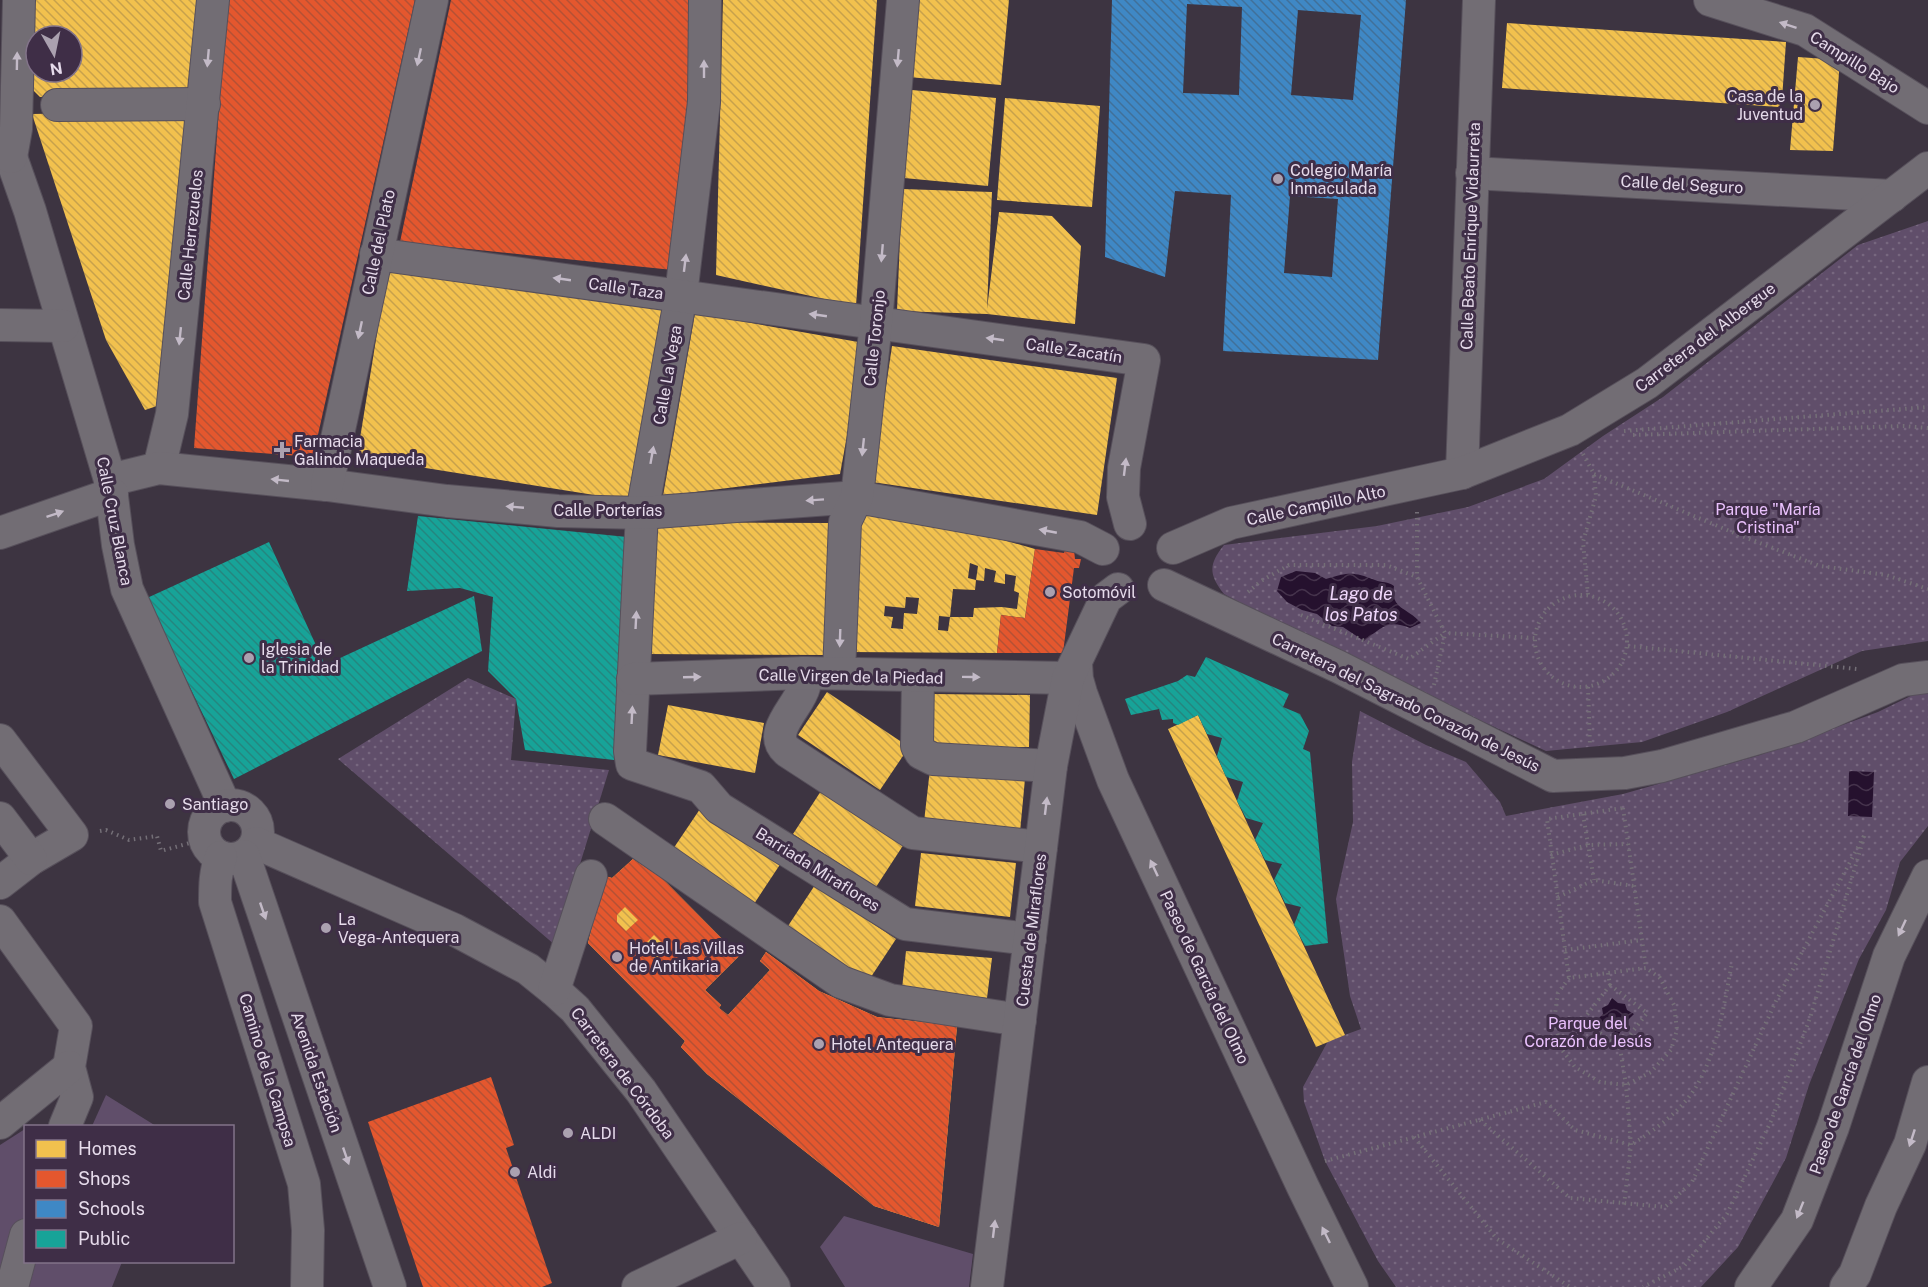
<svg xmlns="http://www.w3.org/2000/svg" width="1928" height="1287" viewBox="0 0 1928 1287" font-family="'Public Sans',sans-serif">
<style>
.grass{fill:#604e6a}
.park{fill:url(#park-dots)}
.water{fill:url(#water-waves)}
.homes{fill:url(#homes-back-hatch);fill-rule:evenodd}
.shops{fill:url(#shops-back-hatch);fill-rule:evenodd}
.schools{fill:url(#schools-back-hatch);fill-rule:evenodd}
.public{fill:url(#public-back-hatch)}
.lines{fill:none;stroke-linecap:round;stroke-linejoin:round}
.minor-casing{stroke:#57505b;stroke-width:34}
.path{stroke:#746f77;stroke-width:4;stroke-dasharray:1.5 4.5;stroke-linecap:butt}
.minor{stroke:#726d74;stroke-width:32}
.oneway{fill:#c3bac7}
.poi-dot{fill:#aba1b0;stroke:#3f2e47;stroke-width:2}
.labels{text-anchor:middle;stroke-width:6;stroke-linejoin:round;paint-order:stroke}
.street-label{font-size:16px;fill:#e6dbeb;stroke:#3f2e47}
.poi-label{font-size:16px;fill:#e6dbeb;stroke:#3f2e47;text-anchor:start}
.park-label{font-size:16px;fill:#eac1fd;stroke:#3f2e47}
.water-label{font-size:18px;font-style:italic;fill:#efd7fb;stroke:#3f2e47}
</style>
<defs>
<pattern id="park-dots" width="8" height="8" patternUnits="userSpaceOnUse" patternTransform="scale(1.5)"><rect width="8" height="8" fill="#604e6a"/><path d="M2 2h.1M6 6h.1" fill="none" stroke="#77677f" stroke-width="1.8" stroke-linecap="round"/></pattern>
<pattern id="water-waves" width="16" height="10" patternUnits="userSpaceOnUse" patternTransform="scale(1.5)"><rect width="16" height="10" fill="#25112e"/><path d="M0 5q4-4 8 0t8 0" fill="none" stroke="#45334c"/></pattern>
<pattern id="homes-back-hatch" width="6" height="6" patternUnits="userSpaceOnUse" patternTransform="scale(1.5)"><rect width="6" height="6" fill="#f2c14e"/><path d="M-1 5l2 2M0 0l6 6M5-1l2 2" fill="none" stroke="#c7a14c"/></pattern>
<pattern id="shops-back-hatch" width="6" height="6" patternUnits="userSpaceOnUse" patternTransform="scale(1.5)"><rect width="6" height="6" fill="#e4572e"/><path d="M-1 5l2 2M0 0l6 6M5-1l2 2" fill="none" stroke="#b45135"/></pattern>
<pattern id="schools-back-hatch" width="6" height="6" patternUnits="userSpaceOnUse" patternTransform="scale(1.5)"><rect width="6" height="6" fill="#3f88c5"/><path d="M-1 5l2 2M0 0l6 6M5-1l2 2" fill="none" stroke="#417099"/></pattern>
<pattern id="public-back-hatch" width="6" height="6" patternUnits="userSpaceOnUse" patternTransform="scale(1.5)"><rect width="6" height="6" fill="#17a398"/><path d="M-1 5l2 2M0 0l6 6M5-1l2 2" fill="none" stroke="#25867f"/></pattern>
</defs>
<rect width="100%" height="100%" fill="#3d3441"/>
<g class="grass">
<path d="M106,1095L156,1126H92Z"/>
<path d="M25,1129V1248L0,1287V1145Z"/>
<path d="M844,1216L973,1254L969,1287H845L820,1247Z"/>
<path d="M35,1262H122L112,1287H24Z"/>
</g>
<g class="park">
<path d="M1928,221V641L1862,651L1727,712L1642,742L1546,751L1313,642L1224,594C1208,574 1209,564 1224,545L1377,526L1468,507L1544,479L1603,436L1663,397L1858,245Z"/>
<path d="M468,678L516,699L511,760L609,770L555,945L338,759Z"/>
<path d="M1923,690H1928V826L1900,862L1886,910L1859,959L1809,1085L1786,1158L1738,1247L1701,1287H1396L1378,1261L1325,1161L1304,1102L1303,1087L1328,1041L1361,1029L1350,996L1336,899L1353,822L1352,762L1360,711L1426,745L1466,762L1500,802L1506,816L1623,794L1760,755L1878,712Z"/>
</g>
<g class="water">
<path d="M1296,571L1315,573L1326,579C1350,572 1353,572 1375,580C1382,583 1388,581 1394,586C1390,609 1407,607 1421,623L1410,628C1388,619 1382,627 1364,641L1343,627L1332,626L1317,614L1302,610L1287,602L1277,591L1281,577Z"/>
<path d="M1849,771L1874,772L1872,817L1848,816Z"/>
<path d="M1612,998L1618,1003L1625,1004L1627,1010L1634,1014L1628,1020V1026L1622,1029L1618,1036L1613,1030L1607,1029L1605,1024L1597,1020L1603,1014L1602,1008L1608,1005Z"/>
</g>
<g class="homes">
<path d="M33,0H203L189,97H40L33,90ZM36,36H72V72H36Z"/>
<path d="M723,0H877L856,306L716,275Z"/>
<path d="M916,0H1009L1001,85L908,77Z"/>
<path d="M1507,23L1786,42L1782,99L1779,107L1502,88Z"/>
<path d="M1798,57L1840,60L1833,151L1790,150Z"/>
<path d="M912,90L996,98L988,186L904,178Z"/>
<path d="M1005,98L1100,106L1092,207L997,200Z"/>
<path d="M191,111L160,405L145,410L106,340L32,114Z"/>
<path d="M902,189L992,192L987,309L999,212L1052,216L1081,246L1075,324L987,314L897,311Z"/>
<path d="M388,265L669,310L638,502L357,457Z"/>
<path d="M695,313L864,343L840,474L663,496Z"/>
<path d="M892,346L1117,378L1097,515L872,482Z"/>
<path d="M870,508L937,521L1035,549L1025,618L1001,615L997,653L848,652L861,521ZM970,563L978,566L976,580L984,581L985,568L996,571L994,582L1005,584V574L1016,576L1014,591L1019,593L1017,609L1002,607L974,608L973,617H950L953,589L975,590L976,580L968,578ZM906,597L919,598L917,614L904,613L903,629L891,628L893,617L884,616L885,606L905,608ZM939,616L950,617L948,631L938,630Z"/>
<path d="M647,522L828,523L827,655L646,654Z"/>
<path d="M827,692L909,747L880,790L798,735Z"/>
<path d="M933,694L1030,695L1029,747H1000V752L933,746Z"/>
<path d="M668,705L764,723L755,773L658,755Z"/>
<path d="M1198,715L1237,801L1345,1035L1316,1047L1168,729Z"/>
<path d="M930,769L1025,779L1020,832L924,822Z"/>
<path d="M821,791L904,844L876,887L793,834Z"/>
<path d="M700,809L781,863L752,907L671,852Z"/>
<path d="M921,853L1016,863L1010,917L915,906Z"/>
<path d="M633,859L663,879L739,956L705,990L721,1005L719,1008L728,1015L770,970L760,961L766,952L819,991L877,1017L957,1026L939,1227L874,1206L707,1074L681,1047L685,1041L588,943L605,876L612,878Z"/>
<path d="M815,885L896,939L867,983L786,929Z"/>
<path d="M906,951L992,958L987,998L902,989Z"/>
</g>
<g class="shops">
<path d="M227,0H415L313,457L194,448Z"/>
<path d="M451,0H693L695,92L673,270L400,242Z"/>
<path d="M1035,549L1064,553L1065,549L1074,550L1075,559H1081L1079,568H1074L1063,653H997L1001,615L1025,618Z"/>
<path d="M633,859L663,879L739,956L705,990L721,1005L719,1008L728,1015L770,970L760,961L766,952L819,991L877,1017L957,1026L939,1227L874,1206L707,1074L681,1047L685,1041L588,943L605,876L612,878ZM625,907L638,920L626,931L617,922V915ZM654,935L667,948L656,959L643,946Z"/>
<path d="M491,1077L514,1145L506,1148L552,1283L542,1287H423L368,1122Z"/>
</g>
<path class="schools" d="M1112,0H1406L1378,360L1223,351L1231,195L1175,191L1165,277L1105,257ZM1187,4L1242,7L1239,95L1183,93ZM1298,10L1361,15L1353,100L1291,95ZM1290,196L1338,199L1332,277L1284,273Z"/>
<g class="public">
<path d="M418,516L627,537L614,760L525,750L516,699L488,671L493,597L460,588L407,591Z"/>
<path d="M269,542L325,665L474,596L482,651L234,779L147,598Z"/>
<path d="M1206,657L1289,694L1283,707L1300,714L1309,731L1303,749L1310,752L1328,943L1305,946L1294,925L1301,907L1285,903L1274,880L1282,864L1265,860L1255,840L1263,823L1246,818L1237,801L1243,782L1226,777L1217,756L1222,738L1207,734L1198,715L1178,725L1173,723V719L1162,720L1159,709L1131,715L1125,699L1178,681L1187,675L1195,677Z"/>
</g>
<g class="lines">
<g class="minor-casing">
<g id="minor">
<path d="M705,0L704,102L681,295L642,513L630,751L632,764L701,787L719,808L905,924L1030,939"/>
<path d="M1710,0L1805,30L1928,108"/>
<path d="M57,105L204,104"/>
<path d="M0,146L11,157L30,211L110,480L118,545L127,589L225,806"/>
<path d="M11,157L16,129L19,0"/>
<path d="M1472,173L1892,196"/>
<path d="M376,254L1144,360L1124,468L1123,497L1130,524"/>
<path d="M0,325L63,326"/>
<path d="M159,468L172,414L213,0"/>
<path d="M1462,473L1479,0"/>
<path d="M110,480L159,468L327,485L447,501L558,511L642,513L857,497L1080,537L1103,549"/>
<path d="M327,485L432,0"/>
<path d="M0,533L112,494"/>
<path d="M1173,548L1231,523L1462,473L1570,430L1647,383L1928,168"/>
<path d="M1164,585L1339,667L1553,776L1625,773L1662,766L1796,727L1903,680L1928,677"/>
<path d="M1076,664L1077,679L1081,693L1113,780L1303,1187L1352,1287"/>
<path d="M804,673C804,677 805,683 804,687C799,707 766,732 787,751L913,833L1041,847"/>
<path d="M839,673L845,522L857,497L876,323L903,0"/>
<path d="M918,676L917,746L921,753L933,759L1051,766"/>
<path d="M633,679L804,673L1068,678"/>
<path d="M0,740L72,835L31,859L0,883"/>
<circle cx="231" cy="832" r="27"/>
<path d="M0,818L31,859"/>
<path d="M605,819L841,982L890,1000L1020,1020"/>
<path d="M256,843L455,930L528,969L554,990L575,1009L641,1091L774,1287"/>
<path d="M244,856L390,1287"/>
<path d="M221,857C215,872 215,886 215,902L304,1184L308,1230L307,1287"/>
<path d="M0,921L76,1026L69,1067L77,1097L65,1126"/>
<path d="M554,990L591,876"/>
<path d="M0,1123L69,1067"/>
<path d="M12,1287L26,1235"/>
<path d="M638,1287L741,1238"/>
<path d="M987,1287L1051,766L1068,678L1106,598L1118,589"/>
<path d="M1751,1287L1797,1220L1833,1127L1889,956L1928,876"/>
<path d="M1846,1287L1855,1274L1881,1206L1910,1144L1928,1082"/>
</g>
</g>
<g class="path">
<path d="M1624,431L1928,407"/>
<path d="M1633,435L1903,426L1928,428"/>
<path d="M1583,454L1594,474L1596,496L1583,542L1588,595"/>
<path d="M1594,474L1739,535L1820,566L1886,575L1928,589"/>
<path d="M1417,512V577"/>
<path d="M1248,592L1261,581L1289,565H1386L1417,577L1445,633L1535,638"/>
<circle cx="1581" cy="641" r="46"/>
<path d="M1301,615L1409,659L1445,633"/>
<path d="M1628,646L1857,669"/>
<path d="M1434,685L1445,634"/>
<path d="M1588,687L1590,746"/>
<path d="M1623,808L1646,968L1569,978L1547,819Z"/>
<path d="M1583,814L1594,880"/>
<path d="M100,831L106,830L129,840L157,836L161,851L197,841"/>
<path d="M1551,855L1588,845L1628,844"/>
<path d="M1558,897L1594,880L1634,886"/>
<path d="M1565,950L1642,940"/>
<path d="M1608,973L1610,985"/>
<path d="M1569,978L1558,993L1554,1021L1562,1050L1575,1067L1600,1082L1626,1085L1651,1072L1671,1050L1677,1030L1674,1005L1660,978L1646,968"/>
<path d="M1610,985L1647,1013L1620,1048L1583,1020Z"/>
<path d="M1620,1048L1626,1085L1631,1145L1624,1205"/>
<path d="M1480,1120L1570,1198L1665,1207L1692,1182L1776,1001L1865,834L1810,1018L1771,1121L1727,1214L1684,1266L1643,1287"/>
<path d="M1414,1137L1497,1239L1570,1287"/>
<path d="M1325,1161L1546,1102L1575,1130L1631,1145C1655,1130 1681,1111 1696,1087C1718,1050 1724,1004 1732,963"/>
</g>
<use href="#minor" class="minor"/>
</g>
<defs><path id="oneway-solid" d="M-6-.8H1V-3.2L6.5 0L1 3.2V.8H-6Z" transform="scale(1.5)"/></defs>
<g class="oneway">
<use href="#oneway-solid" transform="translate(1788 25) rotate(-162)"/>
<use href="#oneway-solid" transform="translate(419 57) rotate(102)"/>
<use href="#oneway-solid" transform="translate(208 58) rotate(95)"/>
<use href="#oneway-solid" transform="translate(898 58) rotate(95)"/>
<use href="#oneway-solid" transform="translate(17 61) rotate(-89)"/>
<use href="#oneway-solid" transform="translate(704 69) rotate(-90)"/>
<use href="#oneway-solid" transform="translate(882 253) rotate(95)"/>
<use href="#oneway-solid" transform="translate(685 263) rotate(-83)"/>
<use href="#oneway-solid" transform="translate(562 279) rotate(-172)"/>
<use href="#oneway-solid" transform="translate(818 315) rotate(-172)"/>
<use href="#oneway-solid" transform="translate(360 330) rotate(102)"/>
<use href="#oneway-solid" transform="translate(180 336) rotate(96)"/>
<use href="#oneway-solid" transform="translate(995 339) rotate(-172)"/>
<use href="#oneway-solid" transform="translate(863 447) rotate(96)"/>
<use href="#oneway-solid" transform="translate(652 455) rotate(-80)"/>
<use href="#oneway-solid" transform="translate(1125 467) rotate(-83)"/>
<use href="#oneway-solid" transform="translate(280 480) rotate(-174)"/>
<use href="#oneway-solid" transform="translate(815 500) rotate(176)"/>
<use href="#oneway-solid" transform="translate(515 507) rotate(-175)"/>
<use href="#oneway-solid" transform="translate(55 514) rotate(-19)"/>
<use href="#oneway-solid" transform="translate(1048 531) rotate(-169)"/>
<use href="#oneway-solid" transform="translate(636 620) rotate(-87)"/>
<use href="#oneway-solid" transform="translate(840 638) rotate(92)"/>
<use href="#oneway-solid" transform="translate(692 677) rotate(-2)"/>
<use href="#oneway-solid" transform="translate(971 677) rotate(1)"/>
<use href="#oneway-solid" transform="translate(632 715) rotate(-87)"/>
<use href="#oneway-solid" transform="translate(1046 806) rotate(-83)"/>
<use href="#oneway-solid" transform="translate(1154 868) rotate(-115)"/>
<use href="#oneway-solid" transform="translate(263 911) rotate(71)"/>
<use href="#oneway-solid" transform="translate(1902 928) rotate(115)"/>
<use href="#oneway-solid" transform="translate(1912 1138) rotate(108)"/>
<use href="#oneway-solid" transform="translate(346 1156) rotate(71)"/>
<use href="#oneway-solid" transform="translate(1800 1210) rotate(112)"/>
<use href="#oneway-solid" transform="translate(994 1229) rotate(-83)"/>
<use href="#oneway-solid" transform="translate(1326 1235) rotate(-116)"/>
</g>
<g class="poi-dot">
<circle cx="1815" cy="105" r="6"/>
<circle cx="1278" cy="179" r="6"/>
<path d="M279 441h6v6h6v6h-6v6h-6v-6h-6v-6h6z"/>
<circle cx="1050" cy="592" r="6"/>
<circle cx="249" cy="658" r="6"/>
<circle cx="170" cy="804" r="6"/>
<circle cx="326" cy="928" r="6"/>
<circle cx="617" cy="957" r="6"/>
<circle cx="819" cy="1044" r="6"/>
<circle cx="568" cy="1133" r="6"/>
<circle cx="515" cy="1172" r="6"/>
</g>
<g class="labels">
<g class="street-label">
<text transform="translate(1855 62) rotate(32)" y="6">Campillo Bajo</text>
<text transform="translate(1682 184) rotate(3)" y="6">Calle del Seguro</text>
<text transform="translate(190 235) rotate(-84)" y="6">Calle Herrezuelos</text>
<text transform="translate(1470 236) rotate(-88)" y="6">Calle Beato Enrique Vidaurreta</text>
<text transform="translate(378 242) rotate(-78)" y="6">Calle del Plato</text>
<text transform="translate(626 288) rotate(8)" y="6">Calle Taza</text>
<text transform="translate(1705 337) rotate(-37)" y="6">Carretera del Albergue</text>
<text transform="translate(874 338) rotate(-84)" y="6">Calle Toronjo</text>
<text transform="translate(1074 350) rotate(8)" y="6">Calle Zacatín</text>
<text transform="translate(667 375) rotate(-80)" y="6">Calle La Vega</text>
<text transform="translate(1316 505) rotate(-12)" y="6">Calle Campillo Alto</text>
<text x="608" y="516">Calle Porterías</text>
<text transform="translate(115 521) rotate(79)" y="6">Calle Cruz Blanca</text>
<text transform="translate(851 676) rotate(1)" y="6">Calle Virgen de la Piedad</text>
<text transform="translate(1406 702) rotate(26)" y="6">Carretera del Sagrado Corazón de Jesús</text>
<text transform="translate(818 869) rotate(32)" y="6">Barriada Miraflores</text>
<text transform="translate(1031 930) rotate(-83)" y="6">Cuesta de Miraflores</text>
<text transform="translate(1205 977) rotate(65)" y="6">Paseo de García del Olmo</text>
<text transform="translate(268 1070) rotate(73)" y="6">Camino de la Campsa</text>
<text transform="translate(317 1072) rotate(71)" y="6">Avenida Estación</text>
<text transform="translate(623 1073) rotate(53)" y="6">Carretera de Córdoba</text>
<text transform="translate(1845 1084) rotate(-71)" y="6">Paseo de García del Olmo</text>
</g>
<g class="poi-label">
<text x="1803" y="102" text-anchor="end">Casa de la<tspan x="1803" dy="18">Juventud</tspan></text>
<text x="1290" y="176">Colegio María<tspan x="1290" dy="18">Inmaculada</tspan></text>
<text x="294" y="447">Farmacia<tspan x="294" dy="18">Galindo Maqueda</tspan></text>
<text x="1062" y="598">Sotomóvil</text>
<text x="261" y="655">Iglesia de<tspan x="261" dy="18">la Trinidad</tspan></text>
<text x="182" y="810">Santiago</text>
<text x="338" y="925">La<tspan x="338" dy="18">Vega-Antequera</tspan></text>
<text x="629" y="954">Hotel Las Villas<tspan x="629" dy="18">de Antikaria</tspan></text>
<text x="831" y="1050">Hotel Antequera</text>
<text x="580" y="1139">ALDI</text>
<text x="527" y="1178">Aldi</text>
</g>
<g class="park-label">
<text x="1768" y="515">Parque "María<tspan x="1768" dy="18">Cristina"</tspan></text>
<text x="1588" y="1029">Parque del<tspan x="1588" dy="18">Corazón de Jesús</tspan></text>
</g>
<g class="water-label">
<text x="1361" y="600">Lago de<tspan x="1361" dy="21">los Patos</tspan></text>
</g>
</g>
<rect x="24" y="1125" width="210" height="138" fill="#3f2e47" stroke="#827389" stroke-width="1.5"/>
<rect x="36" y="1140" width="30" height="18" fill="#f2c14e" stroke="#827389" stroke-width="1.5"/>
<text x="78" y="1155" font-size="18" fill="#e6dbeb">Homes</text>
<rect x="36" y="1170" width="30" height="18" fill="#e4572e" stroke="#827389" stroke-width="1.5"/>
<text x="78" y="1185" font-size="18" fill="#e6dbeb">Shops</text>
<rect x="36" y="1200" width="30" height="18" fill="#3f88c5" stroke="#827389" stroke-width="1.5"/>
<text x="78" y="1215" font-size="18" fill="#e6dbeb">Schools</text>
<rect x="36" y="1230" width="30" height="18" fill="#17a398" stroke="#827389" stroke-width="1.5"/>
<text x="78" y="1245" font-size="18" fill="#e6dbeb">Public</text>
<g transform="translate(54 54) rotate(171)"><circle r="28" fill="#3f2e47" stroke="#827389" stroke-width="1.5"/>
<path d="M0-4.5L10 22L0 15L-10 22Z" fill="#aba1b0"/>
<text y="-9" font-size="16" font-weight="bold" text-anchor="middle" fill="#e6dbeb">N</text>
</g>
</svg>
